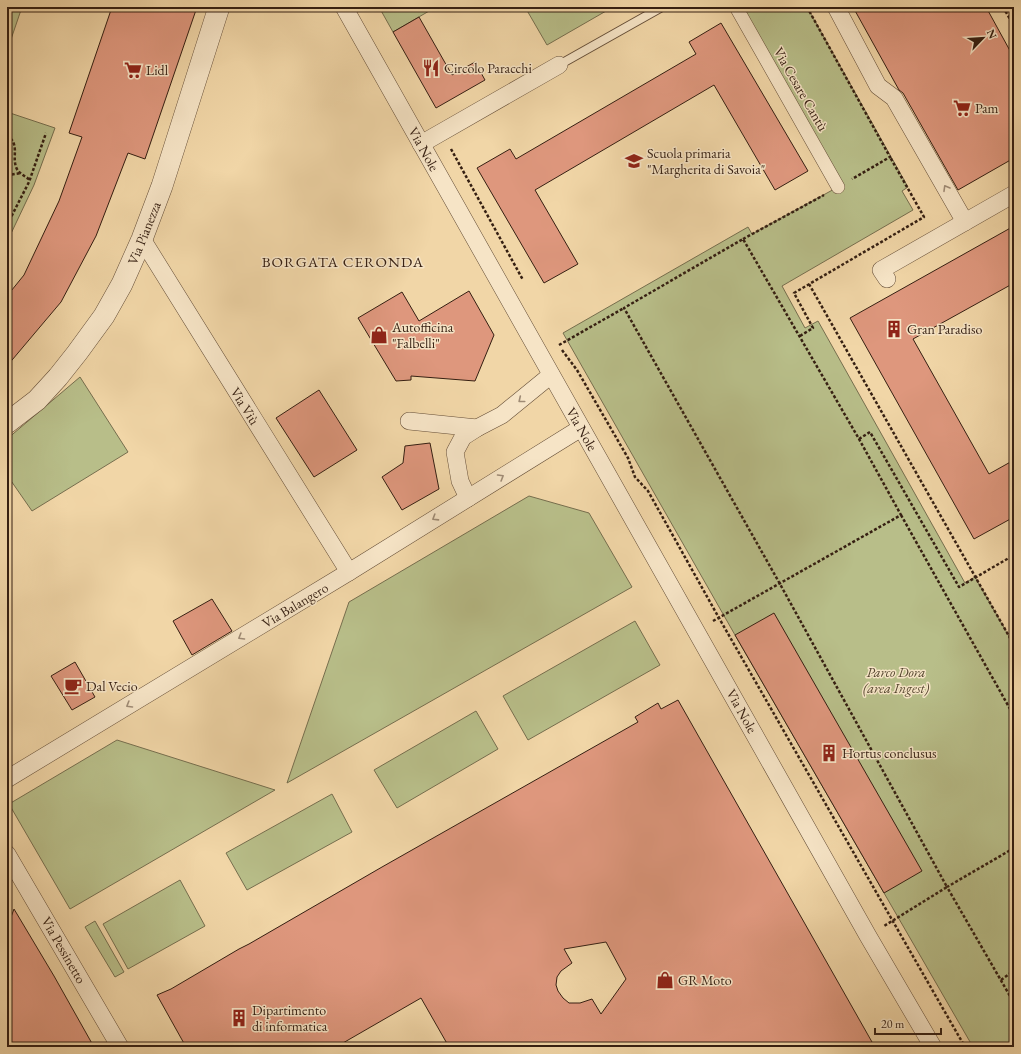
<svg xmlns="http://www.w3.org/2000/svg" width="1021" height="1054" viewBox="0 0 1021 1054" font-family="'EB Garamond',serif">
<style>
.green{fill:#b8be89;stroke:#766e4e}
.building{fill:#de977d;stroke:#351f12;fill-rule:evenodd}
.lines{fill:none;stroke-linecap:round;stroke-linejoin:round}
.service-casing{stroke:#644d37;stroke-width:10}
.pedestrian-casing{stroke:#644d37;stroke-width:14}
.minor-casing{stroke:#644d37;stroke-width:18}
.tertiary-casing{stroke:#644d37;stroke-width:22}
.path{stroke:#351f12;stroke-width:2.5;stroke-dasharray:3 2;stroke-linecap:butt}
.service{stroke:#f6e4c6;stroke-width:8}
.pedestrian{stroke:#f6e4c6;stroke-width:13}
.minor{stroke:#f6e4c6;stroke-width:17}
.tertiary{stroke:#f6e4c6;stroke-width:21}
.oneway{stroke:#9f8b75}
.labels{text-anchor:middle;stroke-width:3;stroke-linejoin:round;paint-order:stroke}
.poi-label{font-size:14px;fill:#351f12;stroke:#f6e4c6;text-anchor:start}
.street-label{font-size:14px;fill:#351f12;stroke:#f6e4c6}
.park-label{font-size:14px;font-style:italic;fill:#564730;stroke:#f6e4c6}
.neighbourhood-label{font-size:15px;letter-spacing:1px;fill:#351f12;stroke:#f6e4c6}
</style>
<rect width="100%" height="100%" fill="#f1d6a7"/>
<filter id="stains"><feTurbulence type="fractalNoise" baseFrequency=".005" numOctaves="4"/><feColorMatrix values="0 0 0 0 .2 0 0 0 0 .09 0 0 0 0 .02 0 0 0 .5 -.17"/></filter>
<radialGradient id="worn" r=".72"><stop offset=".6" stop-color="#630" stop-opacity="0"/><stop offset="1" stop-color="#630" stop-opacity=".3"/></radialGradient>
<g class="green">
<path d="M7,7H22L7,51Z"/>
<path d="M379,7H436L393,32Z"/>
<path d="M525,7H613L547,45Z"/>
<path d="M736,7H807L908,187L902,191L913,210L782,286L805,328L818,321L965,583L975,577L1014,645V1047H973L735,635L563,333L748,227L752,234L838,187Z"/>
<path d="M7,112L55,128L34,185L7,242Z"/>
<path d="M80,377L128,452L32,511L7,475V439Z"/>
<path d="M529,496L589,513L632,587L287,783L349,602Z"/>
<path d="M635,621L660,665L528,740L503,696Z"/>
<path d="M476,711L498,749L397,808L374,770Z"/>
<path d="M117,740L275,790L70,909L9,804Z"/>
<path d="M332,794L352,832L247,890L226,853Z"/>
<path d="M180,880L205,926L128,969L103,924Z"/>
<path d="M95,921L124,972L115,977L85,927Z"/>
</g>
<g class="building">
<path d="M112,7H197L145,159L128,153L96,236L61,302L7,366V296L24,275L50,220L59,201L82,137L69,133Z"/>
<path d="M853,7H986L1014,58V158L958,190L903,93L899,90Z"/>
<path d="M419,17L452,75L475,62L485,80L436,108L393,32Z"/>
<path d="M721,23L808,171L775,190L714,85L535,190L578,264L544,283L477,168L510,149L516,159L696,54L689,42Z"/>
<path d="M1014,226V283L913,339L989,474L1014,460V517L974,539L850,318Z"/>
<path d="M469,291L494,335L475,381L411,376V380L396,381L358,318L402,292L419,321Z"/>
<path d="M319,390L357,450L314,477L276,418Z"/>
<path d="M430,443L439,489L402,510L382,477L403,463L405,446Z"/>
<path d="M212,599L232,631L192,655L173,621Z"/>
<path d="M774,613L922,871L884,893L735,635Z"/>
<path d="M75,662L95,697L72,710L51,676Z"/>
<path d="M678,700L872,1042L863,1047H449L421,998L336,1047H186L157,995L171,989L239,949L249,944L382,867L638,722L635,717L658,703L661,709ZM606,942L626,979L601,1014L592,999L580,1003H569L563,998L558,991L556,985L557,977L561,971L572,963L564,949Z"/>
<path d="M14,909L54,976L94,1047H7V928Z"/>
</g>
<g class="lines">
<g class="service-casing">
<path id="service" d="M559,65L662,7"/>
</g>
<g class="pedestrian-casing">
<path id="pedestrian" d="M736,7L838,187"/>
</g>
<g class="minor-casing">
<g id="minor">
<path d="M344,7L868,936L933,1047"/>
<path d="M836,7L878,86L894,98L965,222"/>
<path d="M421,144L559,65"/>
<path d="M142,239L349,572"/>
<path d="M887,279L881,270L1014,194"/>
<path d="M409,421L477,428"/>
<path d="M468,498L460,481L455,452L463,437L477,428L502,415L551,375"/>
<path d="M7,779L349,572L581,428"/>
<path d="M7,854L120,1047"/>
</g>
</g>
<g class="tertiary-casing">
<path id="tertiary" d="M7,423L37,400L58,377L77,353L104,316L122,284L142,239L162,186L219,7"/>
</g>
<g class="path">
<path d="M807,7L890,157L852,179"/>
<path d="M1003,7L1014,26"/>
<path d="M7,135C20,145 12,155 16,167C18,173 25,176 30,180"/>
<path d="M451,149L523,280"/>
<path d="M7,176L9,175L21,173"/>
<path d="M7,225L29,182L46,133"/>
<path d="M743,239L824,195"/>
<path d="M809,284L1014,645"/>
<path d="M800,336L813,328L794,293L924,217L890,157"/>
<path d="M559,345L624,308"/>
<path d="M562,350L577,370L628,458L635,477L648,491L719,618L965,1047"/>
<path d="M859,439L870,432L959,587L1014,555"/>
<path d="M901,515L1014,716"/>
<path d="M713,621L901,515L859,439L743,239L624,308L780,584L947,887L884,926"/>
<path d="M1014,681L1013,682L1014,683"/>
<path d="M1014,848L947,887L1014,1003"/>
<path d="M1001,980L1012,972L1014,976"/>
</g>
<use href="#service" class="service"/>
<use href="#pedestrian" class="pedestrian"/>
<use href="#minor" class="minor"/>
<use href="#tertiary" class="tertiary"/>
</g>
<defs><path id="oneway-chevron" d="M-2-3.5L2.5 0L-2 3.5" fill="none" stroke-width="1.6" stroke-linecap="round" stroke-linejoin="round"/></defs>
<g class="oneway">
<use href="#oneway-chevron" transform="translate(946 188) rotate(-120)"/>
<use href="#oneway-chevron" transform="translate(521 400) rotate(141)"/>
<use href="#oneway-chevron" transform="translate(501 477) rotate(-31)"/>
<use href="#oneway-chevron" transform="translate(435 518) rotate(148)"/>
<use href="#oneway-chevron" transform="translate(241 637) rotate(149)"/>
<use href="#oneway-chevron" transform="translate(129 705) rotate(149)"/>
</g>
<defs>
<g id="restaurant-bare" transform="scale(1.38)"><path d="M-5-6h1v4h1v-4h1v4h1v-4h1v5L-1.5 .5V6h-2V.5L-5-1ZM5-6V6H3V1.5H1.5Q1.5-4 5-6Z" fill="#8f2418" stroke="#f6e4c6" stroke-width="2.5" paint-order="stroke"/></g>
<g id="supermarket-bare" transform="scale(1.38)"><path d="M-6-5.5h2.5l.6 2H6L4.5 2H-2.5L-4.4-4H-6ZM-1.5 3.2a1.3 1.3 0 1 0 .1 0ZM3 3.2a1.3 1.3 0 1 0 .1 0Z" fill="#8f2418" stroke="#f6e4c6" stroke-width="2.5" paint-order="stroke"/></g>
<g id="school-bare" transform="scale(1.38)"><path d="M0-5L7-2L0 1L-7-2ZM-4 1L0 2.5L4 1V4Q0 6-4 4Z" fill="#8f2418" stroke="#f6e4c6" stroke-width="2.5" paint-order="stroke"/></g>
<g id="building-bare" transform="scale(1.38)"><path d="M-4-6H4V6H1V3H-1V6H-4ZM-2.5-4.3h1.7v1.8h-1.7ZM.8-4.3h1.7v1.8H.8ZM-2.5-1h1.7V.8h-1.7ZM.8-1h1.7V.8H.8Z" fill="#8f2418" stroke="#f6e4c6" stroke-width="2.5" paint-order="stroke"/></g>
<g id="shop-bare" transform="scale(1.38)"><path d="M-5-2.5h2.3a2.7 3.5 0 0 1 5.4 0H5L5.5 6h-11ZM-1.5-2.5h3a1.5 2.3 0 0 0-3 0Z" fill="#8f2418" stroke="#f6e4c6" stroke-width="2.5" paint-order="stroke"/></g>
<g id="cafe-bare" transform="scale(1.38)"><path d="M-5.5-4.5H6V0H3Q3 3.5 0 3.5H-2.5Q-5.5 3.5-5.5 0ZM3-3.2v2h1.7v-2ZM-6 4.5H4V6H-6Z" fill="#8f2418" stroke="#f6e4c6" stroke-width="2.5" paint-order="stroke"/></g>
</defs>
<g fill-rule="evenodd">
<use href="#restaurant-bare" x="431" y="68"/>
<use href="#supermarket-bare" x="133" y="70"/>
<use href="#supermarket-bare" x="962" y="108"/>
<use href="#school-bare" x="634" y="161"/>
<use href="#building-bare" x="894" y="329"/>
<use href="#shop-bare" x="379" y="335"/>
<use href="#cafe-bare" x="73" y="686"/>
<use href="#building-bare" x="829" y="753"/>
<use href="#shop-bare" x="665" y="980"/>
<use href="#building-bare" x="239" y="1018"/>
</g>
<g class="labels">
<g class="poi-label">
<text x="444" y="73">Circolo Paracchi</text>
<text x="146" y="75">Lidl</text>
<text x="975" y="113">Pam</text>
<text x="647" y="158">Scuola primaria<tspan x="647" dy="16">"Margherita di Savoia"</tspan></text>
<text x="392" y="332">Autofficina<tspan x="392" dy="16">"Falbelli"</tspan></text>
<text x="907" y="334">Gran Paradiso</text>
<text x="86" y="691">Dal Vecio</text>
<text x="842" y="758">Hortus conclusus</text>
<text x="678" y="985">GR Moto</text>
<text x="252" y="1015">Dipartimento<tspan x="252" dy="16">di informatica</tspan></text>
</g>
<g class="street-label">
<text transform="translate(801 89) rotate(60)" y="5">Via Cesare Cantù</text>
<text transform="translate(424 149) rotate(61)" y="5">Via Nole</text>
<text transform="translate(144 233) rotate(-68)" y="5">Via Pianezza</text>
<text transform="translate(245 406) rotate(58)" y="5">Via Viù</text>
<text transform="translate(582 429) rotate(60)" y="5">Via Nole</text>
<text transform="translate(295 605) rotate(-31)" y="5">Via Balangero</text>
<text transform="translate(742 711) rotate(61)" y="5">Via Nole</text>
<text transform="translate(64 950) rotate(60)" y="5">Via Pessinetto</text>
</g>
<g class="park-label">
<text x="896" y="677">Parco Dora<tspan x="896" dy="16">(area Ingest)</tspan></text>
</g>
<g class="neighbourhood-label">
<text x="343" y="267">BORGATA CERONDA</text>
</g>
</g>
<rect width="1021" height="1054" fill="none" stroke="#f1d6a7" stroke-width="24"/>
<rect x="8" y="8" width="1005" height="1038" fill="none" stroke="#351f12" stroke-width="2"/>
<rect x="12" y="12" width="997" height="1030" fill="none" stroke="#351f12"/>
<g transform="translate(983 38) rotate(65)" stroke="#f6e4c6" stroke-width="3" paint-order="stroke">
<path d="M0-3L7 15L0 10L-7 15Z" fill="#351f12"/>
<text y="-6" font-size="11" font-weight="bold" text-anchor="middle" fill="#351f12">N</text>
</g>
<path d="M875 1028v6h66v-6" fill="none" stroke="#351f12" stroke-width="2"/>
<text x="881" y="1028" font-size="12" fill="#351f12" stroke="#f6e4c6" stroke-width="3" paint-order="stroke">20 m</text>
<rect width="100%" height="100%" filter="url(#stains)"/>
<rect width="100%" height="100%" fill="url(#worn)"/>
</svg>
